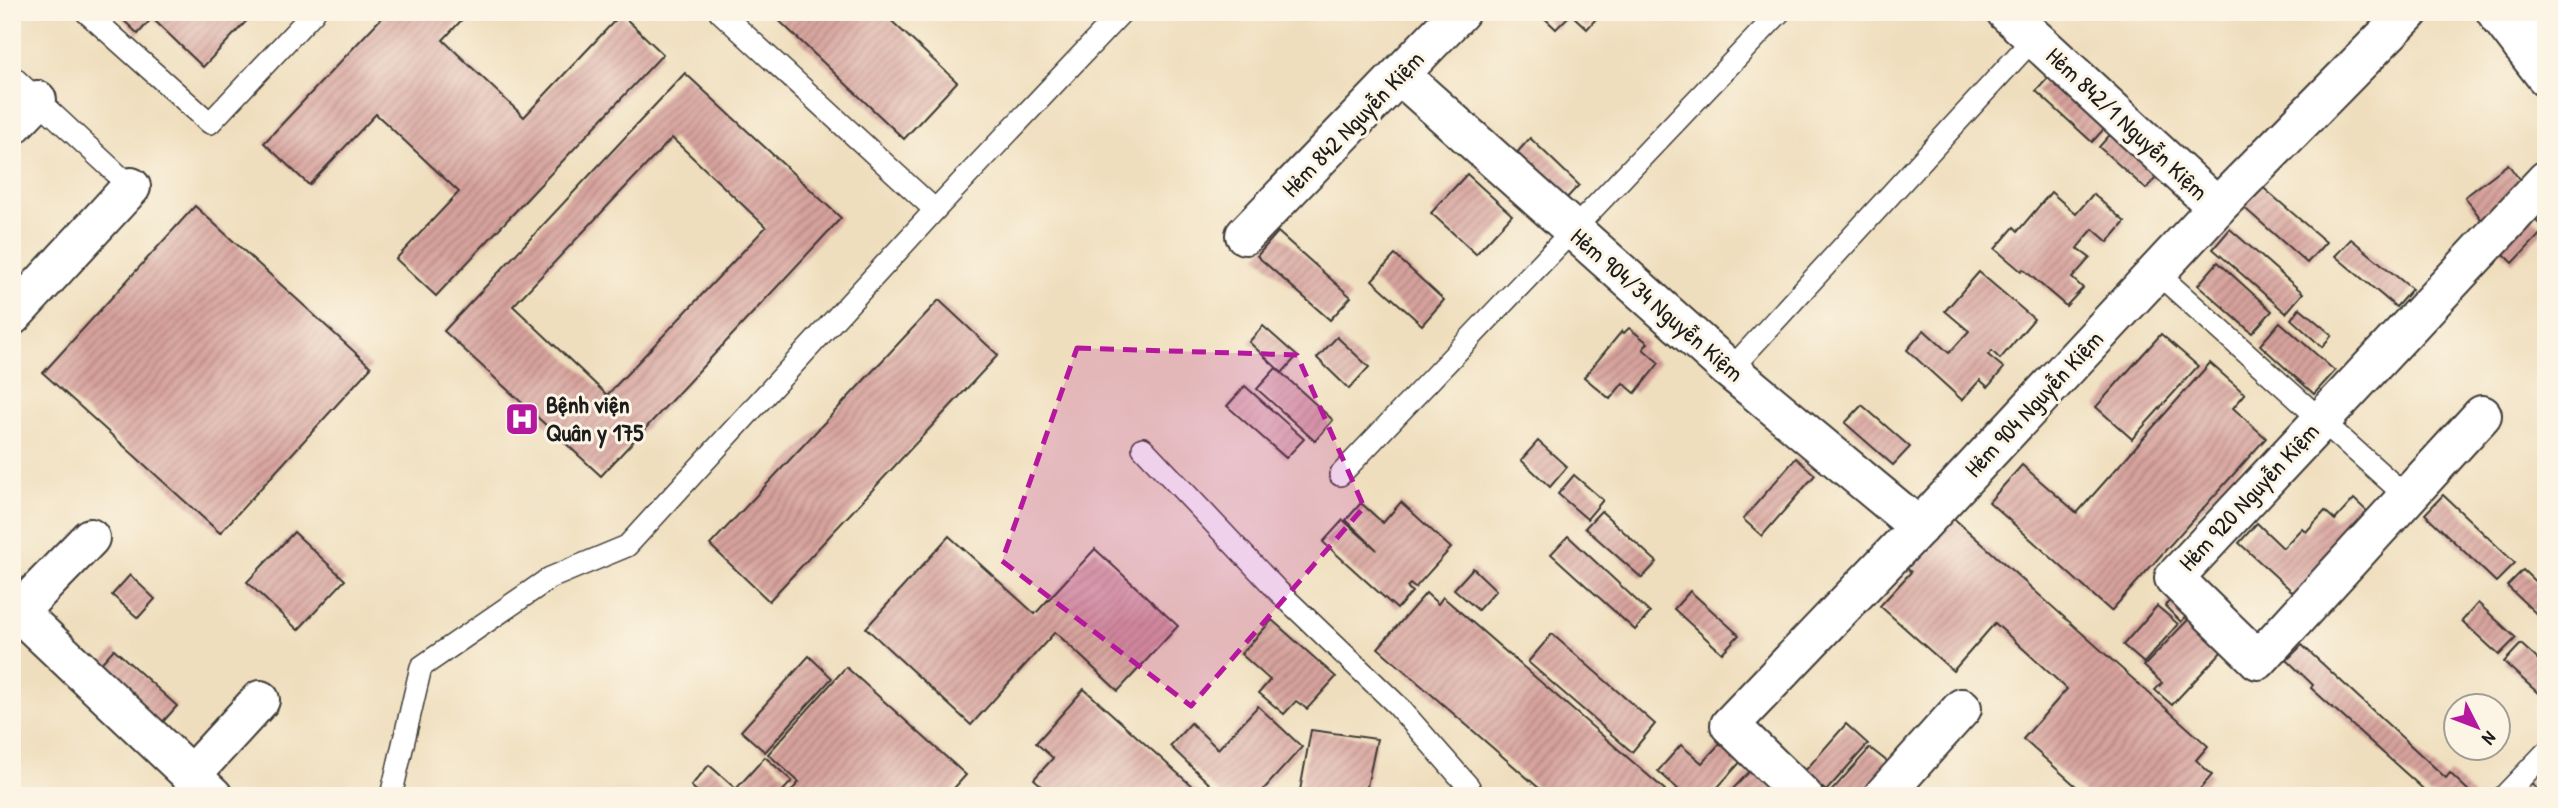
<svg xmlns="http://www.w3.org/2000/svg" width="2558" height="808" viewBox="0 0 2558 808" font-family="'Patrick Hand',sans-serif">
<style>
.building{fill:url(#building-hatch);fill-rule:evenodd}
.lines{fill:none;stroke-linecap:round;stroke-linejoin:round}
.lane-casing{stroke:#3c3934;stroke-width:24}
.street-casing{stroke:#3c3934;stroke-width:42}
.primary-casing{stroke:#3c3934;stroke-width:42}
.lane{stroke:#fff;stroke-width:21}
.street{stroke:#fff;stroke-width:38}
.primary{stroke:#fff;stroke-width:38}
.marked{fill:#b5179e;fill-opacity:0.2;stroke:#b5179e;stroke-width:5;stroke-dasharray:14 9;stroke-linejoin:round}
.labels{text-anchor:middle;stroke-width:6;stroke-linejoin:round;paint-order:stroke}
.street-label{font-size:24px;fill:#1c1c1c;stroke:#fcf5e5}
.poi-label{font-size:24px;font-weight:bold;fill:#1c1c1c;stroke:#fcf5e5;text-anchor:start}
</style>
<defs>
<pattern id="building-hatch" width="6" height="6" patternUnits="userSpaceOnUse" patternTransform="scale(1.75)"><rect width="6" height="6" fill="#d7a29c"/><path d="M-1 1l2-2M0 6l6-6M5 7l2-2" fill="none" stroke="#ae837e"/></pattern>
</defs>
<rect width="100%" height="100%" fill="#fcf5e5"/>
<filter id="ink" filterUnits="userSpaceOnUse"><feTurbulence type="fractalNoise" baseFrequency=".0143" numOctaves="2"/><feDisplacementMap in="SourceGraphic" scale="14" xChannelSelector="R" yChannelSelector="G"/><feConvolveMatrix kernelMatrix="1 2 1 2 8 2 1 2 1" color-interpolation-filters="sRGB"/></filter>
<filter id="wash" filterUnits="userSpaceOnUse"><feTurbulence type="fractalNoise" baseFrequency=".00686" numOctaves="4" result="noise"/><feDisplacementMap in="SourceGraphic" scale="28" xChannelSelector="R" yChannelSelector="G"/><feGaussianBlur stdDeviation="1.57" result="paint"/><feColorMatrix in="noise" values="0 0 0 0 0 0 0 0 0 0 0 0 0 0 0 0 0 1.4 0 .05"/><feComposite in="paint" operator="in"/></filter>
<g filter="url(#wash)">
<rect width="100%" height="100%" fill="#efdebd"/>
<g id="blocks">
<g class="building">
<path d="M115,12H255L203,67L152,18L138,34Z"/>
<path d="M387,12H469L443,40L524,117L621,14L663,54L436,296L396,259L459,192L376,114L309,185L264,143Z"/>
<path d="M770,12H882L957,82L904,139Z"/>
<path d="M1538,12H1602L1587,29L1571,14L1556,29Z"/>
<path d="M2059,66L2114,118L2092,142L2036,91Z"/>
<path d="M685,73L841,218L601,476L444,331ZM672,138L766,227L607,395L513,306Z"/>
<path d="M2116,128L2163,170L2146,189L2099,147Z"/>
<path d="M1530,138L1579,185L1563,202L1515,155Z"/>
<path d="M2508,164L2527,190L2484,223L2465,197Z"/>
<path d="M1467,174L1512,215L1476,254L1431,213Z"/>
<path d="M2259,184L2326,242L2307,263L2240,204Z"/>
<path d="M2051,192L2076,214L2093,194L2125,222L2108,242L2093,229L2077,248L2090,258L2072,278L2083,288L2066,306L2023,269L2021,271L1995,249L2014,227L2018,231Z"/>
<path d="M195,206L371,367L220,533L43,373Z"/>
<path d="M2524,210L2545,229L2513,263L2493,243Z"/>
<path d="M2230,229L2303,293L2286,313L2213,249Z"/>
<path d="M1278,232L1351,297L1330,320L1257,256Z"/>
<path d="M2351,239L2412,289L2396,307L2335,256Z"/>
<path d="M1395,255L1444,300L1422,325L1372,280Z"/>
<path d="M2218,262L2272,311L2252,333L2198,285Z"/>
<path d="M1979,272L2034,319L2000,359L1992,351L1988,355L2004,368L1988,387L1980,380L1962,400L1907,350L1924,330L1949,353L1969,331L1945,311Z"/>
<path d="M939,300L998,355L769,601L710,545Z"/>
<path d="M2300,308L2332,335L2322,347L2291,319Z"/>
<path d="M2280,322L2335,371L2314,394L2260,345Z"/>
<path d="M1263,326L1297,356L1282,373L1249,342Z"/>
<path d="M1629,328L1648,343L1643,349L1659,363L1635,393L1623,383L1610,399L1584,377L1622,331L1624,333Z"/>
<path d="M2161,334L2198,366L2132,439L2096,407Z"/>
<path d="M1337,337L1369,367L1349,389L1317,358Z"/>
<path d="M2210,363L2245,394L2233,408L2266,438L2111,611L1989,502L2022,465L2077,513Z"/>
<path d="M1276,368L1333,420L1315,441L1257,389Z"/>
<path d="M1245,386L1304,439L1286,458L1227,406Z"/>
<path d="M1862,405L1910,447L1893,465L1845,423Z"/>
<path d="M1538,441L1567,467L1550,487L1521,460Z"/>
<path d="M1796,458L1815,475L1762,536L1743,519Z"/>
<path d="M1574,475L1603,500L1587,519L1558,494Z"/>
<path d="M2443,495L2515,563L2496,582L2425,514Z"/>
<path d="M2354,499L2371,515L2305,603L2239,543L2257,523L2283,548L2302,528L2306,532L2325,511L2335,520Z"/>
<path d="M1401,502L1451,548L1415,588L1410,584L1407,587L1412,592L1397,609L1323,542L1343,520L1377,550L1346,520L1361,503L1383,523Z"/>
<path d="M1940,506L2208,746L2196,760L2212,775L2194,796H2118L2113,791L2108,796H2087L2023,739L2067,689L1995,623L1953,671L1880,606L1911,572L1895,557Z"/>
<path d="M1601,511L1657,562L1642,578L1585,528Z"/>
<path d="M294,532L345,580L298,630L247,582Z"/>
<path d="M949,536L1035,614L1095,549L1178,626L1118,691L1055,632L971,725L866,628Z"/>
<path d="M1568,536L1650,613L1635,630L1551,554Z"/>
<path d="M1473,568L1496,590L1478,610L1454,589Z"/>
<path d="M2523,570L2546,592V623L2507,586Z"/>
<path d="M130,575L155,599L138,618L112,595Z"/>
<path d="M2180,589L2196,605L2181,622L2165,606Z"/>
<path d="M1690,591L1739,635L1722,653L1674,609Z"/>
<path d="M1426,593L1438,604L1443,597L1665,790L1661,796H1548L1378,648Z"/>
<path d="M2478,603L2516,638L2499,655L2462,621Z"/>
<path d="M2157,606L2178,624L2144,663L2123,645Z"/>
<path d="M2201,606L2224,649L2172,705L2155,690L2162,683L2144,666Z"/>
<path d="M1272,620L1336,677L1307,709L1296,701L1284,714L1259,693L1270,680L1241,654Z"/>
<path d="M1552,634L1655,724L1632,752L1528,662Z"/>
<path d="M2521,644L2546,667V685L2538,693L2504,662Z"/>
<path d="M2302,645L2446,778L2450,773L2474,796H2431L2311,688L2313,685L2287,660Z"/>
<path d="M114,649L177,706L160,725L97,668Z"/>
<path d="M809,656L832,678L765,752L741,731Z"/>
<path d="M846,667L966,775L947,796H787L799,782L768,754Z"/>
<path d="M1084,689L1203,796H1053L1034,779L1053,758L1036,743Z"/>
<path d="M1258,706L1302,747L1263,790L1269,796H1222L1170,746L1191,723L1218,749Z"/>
<path d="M1846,724L1868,744L1826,791L1804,772Z"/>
<path d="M1311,730L1377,739L1365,796H1299Z"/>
<path d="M1723,740L1743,759L1710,796H1672L1678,789L1658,771L1681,745L1702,763Z"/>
<path d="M1870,748L1889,763L1860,796H1827Z"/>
<path d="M765,757L792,781L778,796H702L691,786L709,765L736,789Z"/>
<path d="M1752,769L1780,796H1726Z"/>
<path d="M2527,780L2545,796H2524L2518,790Z"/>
</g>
</g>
</g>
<g filter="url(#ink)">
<use href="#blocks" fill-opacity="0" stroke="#3c3934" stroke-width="2"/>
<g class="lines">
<g class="lane-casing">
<g id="lane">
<path d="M86,12L210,123L314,12"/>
<path d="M720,12L935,210"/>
<path d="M12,76L131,187"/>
<path d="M2156,272L2407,497"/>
<path d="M1730,370L2034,38"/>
<path d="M1143,448L1278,591L1397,705L1469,787L1462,796"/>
<path d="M1340,475L1780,12"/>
<path d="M391,796L421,667L550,578L627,546L935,210L1122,12"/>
<path d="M2504,796L2546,752"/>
</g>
</g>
<g class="street-casing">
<g id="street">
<path d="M2006,12L2217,207"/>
<path d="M2522,46L2546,26"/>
<path d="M1400,75L1730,370L1919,527"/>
<path d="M12,126L37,100"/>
<path d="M1245,235L1460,12"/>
<path d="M12,316L131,187"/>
<path d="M2482,415L2258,660L2174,578L2546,180"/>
<path d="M12,606L213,796"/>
<path d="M18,612L90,538"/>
<path d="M191,775L260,700"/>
<path d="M1803,796L1730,725L1919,527L2217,207L2409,12"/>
<path d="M1883,796L1962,708"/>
</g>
</g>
<g class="primary-casing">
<path id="primary" d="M2496,12L2546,77"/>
</g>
<use href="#lane" class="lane"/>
<use href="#street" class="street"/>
<use href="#primary" class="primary"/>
</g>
</g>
<path class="marked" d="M1077,348L1297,355L1364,507L1191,706L1002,561Z"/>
<defs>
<g id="hospital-square" transform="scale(1.75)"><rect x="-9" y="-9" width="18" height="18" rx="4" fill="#b5179e" stroke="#fcf5e5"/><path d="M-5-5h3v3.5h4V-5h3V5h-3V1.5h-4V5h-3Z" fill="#fff"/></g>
</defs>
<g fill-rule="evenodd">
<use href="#hospital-square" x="522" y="419"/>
</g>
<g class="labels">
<g class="street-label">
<text transform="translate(1353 124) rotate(-46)" y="8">Hẻm 842 Nguyễn Kiệm</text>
<text transform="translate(2127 124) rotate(43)" y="8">Hẻm 842/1 Nguyễn Kiệm</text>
<text transform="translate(1657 305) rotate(41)" y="8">Hẻm 904/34 Nguyễn Kiệm</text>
<text transform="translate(2034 404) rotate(-47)" y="8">Hẻm 904 Nguyễn Kiệm</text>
<text transform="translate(2249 497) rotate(-47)" y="8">Hẻm 920 Nguyễn Kiệm</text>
</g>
<g class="poi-label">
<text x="546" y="413">Bệnh viện<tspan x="546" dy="28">Quân y 175</tspan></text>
</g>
</g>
<rect width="2558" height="808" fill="none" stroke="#fcf5e5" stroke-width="42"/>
<g transform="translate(2477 727) rotate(132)"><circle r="33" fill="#fcf5e5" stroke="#a29e95" stroke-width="2"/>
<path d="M0-5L12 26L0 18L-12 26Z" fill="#b5179e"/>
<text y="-10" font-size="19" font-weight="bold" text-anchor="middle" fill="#1c1c1c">N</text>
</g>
</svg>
